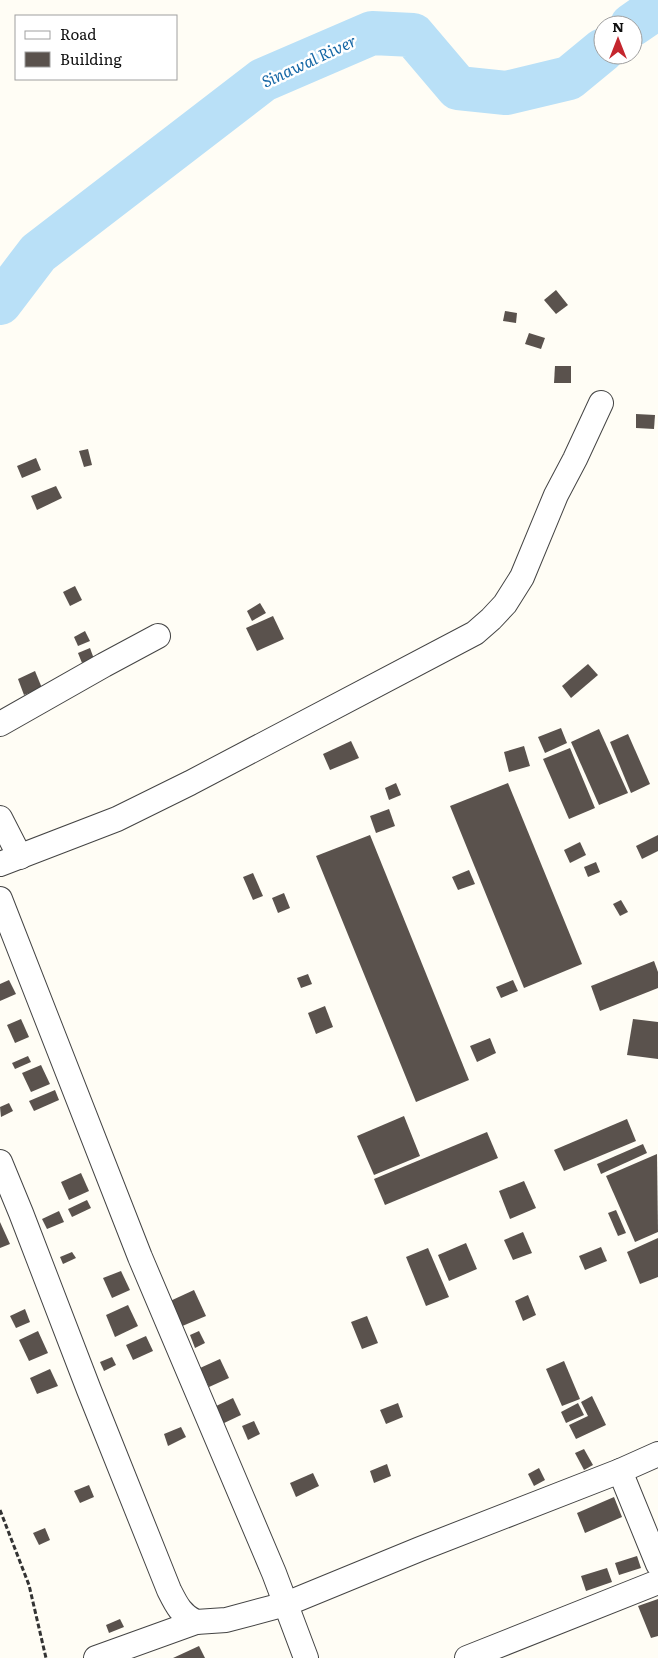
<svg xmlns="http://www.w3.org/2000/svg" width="658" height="1658" viewBox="0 0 658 1658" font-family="Literata,serif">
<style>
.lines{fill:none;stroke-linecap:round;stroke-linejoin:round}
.river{stroke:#b9e0f7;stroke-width:44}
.building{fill:#5a524d}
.minor-casing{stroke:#444;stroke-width:26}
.path{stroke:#333;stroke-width:3;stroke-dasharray:5 2.5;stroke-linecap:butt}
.minor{stroke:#fff;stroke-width:24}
.labels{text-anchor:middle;stroke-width:5;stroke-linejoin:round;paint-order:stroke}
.water-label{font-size:16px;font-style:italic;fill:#1768a6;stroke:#fff}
</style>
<rect width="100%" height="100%" fill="#fffdf5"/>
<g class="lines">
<g class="river">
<path d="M632,25L658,7"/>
<path d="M0,303L38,253L263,80L372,33L413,35L458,88L506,93L569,78L603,50"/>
</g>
</g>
<g class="building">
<path d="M556,290L568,305L556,314L544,300Z"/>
<path d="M505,311L517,313L516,323L503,321Z"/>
<path d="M529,333L545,338L541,349L525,344Z"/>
<path d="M555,366H571V383H554Z"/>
<path d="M636,414L655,415L654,429L636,428Z"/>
<path d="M88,449L92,465L84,467L79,451Z"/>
<path d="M36,458L41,470L22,478L17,466Z"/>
<path d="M56,486L62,498L37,510L31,496Z"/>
<path d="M75,586L82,600L70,606L63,592Z"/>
<path d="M260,603L266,613L252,621L247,611Z"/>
<path d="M273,616L284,639L257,651L246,628Z"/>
<path d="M85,631L90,641L78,646L74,637Z"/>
<path d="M90,648L94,659L82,663L78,653Z"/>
<path d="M588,664L598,675L571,698L562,686Z"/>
<path d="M35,671L42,688L24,695L18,679Z"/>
<path d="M561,728L567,743L545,753L538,737Z"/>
<path d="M599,729L628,793L599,805L571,742Z"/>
<path d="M628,734L650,784L631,793L610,742Z"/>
<path d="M351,741L359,758L330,770L323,754Z"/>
<path d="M524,746L530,766L509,772L504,752Z"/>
<path d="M570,748L595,808L569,819L543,759Z"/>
<path d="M396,783L401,795L389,800L385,788Z"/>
<path d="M508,783L582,964L524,988L450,806Z"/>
<path d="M389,809L395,826L376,833L370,816Z"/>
<path d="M370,835L469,1080L416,1102L316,856Z"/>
<path d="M658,835V851L642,859L636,846Z"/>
<path d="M580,842L586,855L570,863L564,850Z"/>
<path d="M596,862L600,872L588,877L584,867Z"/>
<path d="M469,870L475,884L458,890L452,877Z"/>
<path d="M253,873L263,896L253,900L243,877Z"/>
<path d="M284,893L290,908L278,913L272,898Z"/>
<path d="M621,900L628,912L620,916L613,904Z"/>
<path d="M654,961L658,972V988L600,1011L591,986Z"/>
<path d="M308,974L312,984L301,988L297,978Z"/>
<path d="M9,980L16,994L0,1001V984Z"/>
<path d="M513,980L518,991L501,998L496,987Z"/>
<path d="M325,1006L333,1027L316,1034L308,1013Z"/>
<path d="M21,1019L29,1037L15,1043L7,1025Z"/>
<path d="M633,1019L658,1022V1059L627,1055Z"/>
<path d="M490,1038L496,1053L477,1062L470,1046Z"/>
<path d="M28,1056L31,1062L15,1069L12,1063Z"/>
<path d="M41,1065L50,1084L31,1092L22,1073Z"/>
<path d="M55,1090L59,1100L34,1111L29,1101Z"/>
<path d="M9,1103L13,1111L1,1117L0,1107Z"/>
<path d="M404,1116L420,1156L374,1175L357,1136Z"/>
<path d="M627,1119L636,1141L564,1171L554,1150Z"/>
<path d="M487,1132L498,1158L385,1205L374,1179Z"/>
<path d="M643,1144L647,1153L601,1174L597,1164Z"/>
<path d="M657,1154L658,1232L635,1242L606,1176Z"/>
<path d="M81,1173L89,1191L69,1200L61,1182Z"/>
<path d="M524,1181L536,1208L510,1219L499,1191Z"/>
<path d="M87,1200L91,1208L72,1217L68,1209Z"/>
<path d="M616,1210L626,1233L618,1236L608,1213Z"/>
<path d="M59,1211L64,1222L47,1229L42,1219Z"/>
<path d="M0,1222L10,1244L0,1248Z"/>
<path d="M523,1232L532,1253L513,1260L504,1240Z"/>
<path d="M658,1238V1277L640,1284L627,1252Z"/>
<path d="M466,1243L477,1269L449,1281L438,1255Z"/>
<path d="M601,1247L607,1261L585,1270L579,1256Z"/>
<path d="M428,1248L449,1297L426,1306L406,1257Z"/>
<path d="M72,1252L76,1258L63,1264L60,1257Z"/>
<path d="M121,1271L130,1290L112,1298L103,1278Z"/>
<path d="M194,1290L206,1316L180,1327L168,1302Z"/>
<path d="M528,1295L536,1315L523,1321L515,1301Z"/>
<path d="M128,1305L138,1326L115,1337L106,1315Z"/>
<path d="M25,1309L30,1322L16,1328L10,1316Z"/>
<path d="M367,1316L378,1343L362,1349L351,1322Z"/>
<path d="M38,1331L48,1353L29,1361L19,1340Z"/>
<path d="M199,1331L205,1343L195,1348L190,1335Z"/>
<path d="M146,1336L153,1351L133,1360L126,1345Z"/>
<path d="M112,1357L116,1365L104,1371L100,1362Z"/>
<path d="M220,1359L229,1378L209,1387L200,1368Z"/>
<path d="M564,1361L580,1399L562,1406L546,1369Z"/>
<path d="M50,1369L58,1386L37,1394L30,1378Z"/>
<path d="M592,1396L606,1425L576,1439L569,1425L588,1416L581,1402Z"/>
<path d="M233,1398L241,1415L222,1424L214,1407Z"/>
<path d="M398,1403L403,1417L386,1424L380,1410Z"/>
<path d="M578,1403L584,1415L566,1423L561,1412Z"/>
<path d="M254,1421L260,1434L248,1440L242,1426Z"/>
<path d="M181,1427L186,1437L168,1446L164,1434Z"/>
<path d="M584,1449L593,1465L584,1470L575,1453Z"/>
<path d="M387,1464L391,1476L374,1483L370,1471Z"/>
<path d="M539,1468L545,1480L534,1486L528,1474Z"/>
<path d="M313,1473L319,1486L296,1497L290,1483Z"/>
<path d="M89,1485L94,1497L80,1503L74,1491Z"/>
<path d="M614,1497L622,1517L585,1533L577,1513Z"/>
<path d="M45,1528L50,1540L39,1545L33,1533Z"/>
<path d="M637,1556L641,1568L619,1575L615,1563Z"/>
<path d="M607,1568L612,1582L586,1591L581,1576Z"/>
<path d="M658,1599V1636L651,1638L638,1606Z"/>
<path d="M120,1619L124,1627L109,1633L106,1625Z"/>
<path d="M199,1646L205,1658H173Z"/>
</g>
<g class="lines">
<g class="minor-casing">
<g id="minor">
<path d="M0,724L104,665L158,636"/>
<path d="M0,818L20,857"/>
<path d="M0,864L117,819L190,783L475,633L491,619L505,604L522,577L556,495L575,459L601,403"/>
<path d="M0,899L140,1257L274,1573L306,1658"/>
<path d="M0,1162L21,1213L89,1390L169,1590C176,1604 181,1615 196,1622"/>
<path d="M620,1471L658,1564"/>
<path d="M96,1658L196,1622L226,1620L286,1604L420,1549L620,1471L658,1454"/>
<path d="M467,1658L658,1582"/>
</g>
</g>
<path class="path" d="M0,1510L29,1585L46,1658"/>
<use href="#minor" class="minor"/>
</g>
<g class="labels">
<g class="water-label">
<text transform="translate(309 61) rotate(-25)" y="6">Sinawal River</text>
</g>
</g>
<rect x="15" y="15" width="162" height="65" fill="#ffffff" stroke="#a0a0a0"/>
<rect x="25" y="31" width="25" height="8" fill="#ffffff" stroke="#a0a0a0"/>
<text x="60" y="40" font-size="15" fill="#111111">Road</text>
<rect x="25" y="52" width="25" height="15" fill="#5a524d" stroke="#a0a0a0"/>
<text x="60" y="65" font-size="15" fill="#111111">Building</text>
<g transform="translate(618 40)"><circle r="24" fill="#ffffff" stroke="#a0a0a0"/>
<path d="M0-4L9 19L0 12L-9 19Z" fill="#c4262e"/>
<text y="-8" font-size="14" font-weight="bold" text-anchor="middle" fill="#111111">N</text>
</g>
</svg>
